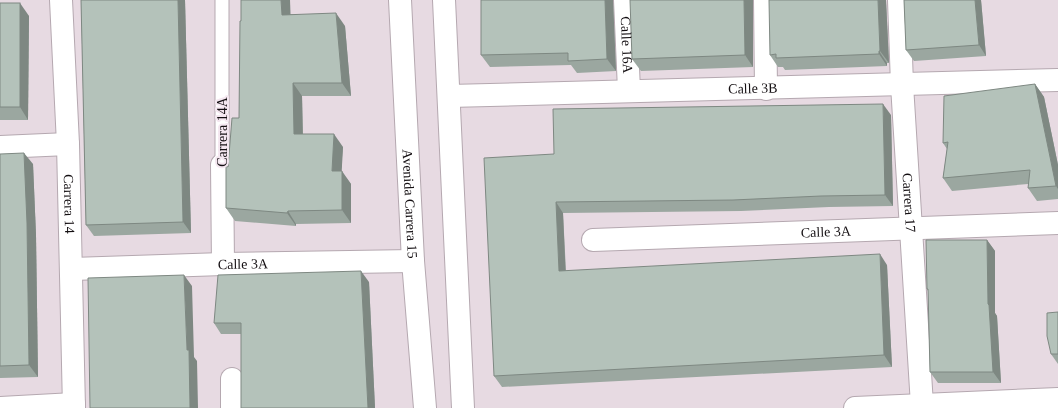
<svg xmlns="http://www.w3.org/2000/svg" width="1058" height="408" viewBox="0 0 1058 408" font-family="Georgia,serif">
<style>
.lines{fill:none;stroke-linecap:round;stroke-linejoin:round}
.lane-casing{stroke:#b5a8b0;stroke-width:15}
.street-casing{stroke:#b5a8b0;stroke-width:24}
.secondary-casing{stroke:#b5a8b0;stroke-width:24}
.lane{stroke:#fff;stroke-width:13}
.street{stroke:#fff;stroke-width:22}
.secondary{stroke:#fff;stroke-width:22}
.wall{fill:#9ba7a0}
.shaded-wall{fill:#7e8882}
.building{fill:#b4c2ba;stroke:#7e8882}
.labels{text-anchor:middle;stroke-width:4;stroke-linejoin:round;paint-order:stroke}
.street-label{font-size:14px;fill:#140f12;stroke:#f4e7f0}
</style>
<rect width="100%" height="100%" fill="#e7dae2"/>
<g class="lines">
<g class="lane-casing">
<path id="lane" d="M222,165V0"/>
</g>
<g class="street-casing">
<g id="street">
<path id="s1" d="M61,0L68,144L74,408"/>
<path id="s2" d="M625,0L629,90"/>
<path d="M765,0L766,89"/>
<path id="s3" d="M899,0L902,85L922,405"/>
<path id="s4" d="M449,96C652,90 855,86 1058,80"/>
<path d="M0,147L68,144"/>
<path d="M222,165L223,264"/>
<path id="s5" d="M593,240L1058,223"/>
<path id="s6" d="M72,269L223,264L413,261"/>
<path d="M232,379V408"/>
<path d="M0,408L74,404"/>
<path d="M855,408L1058,399"/>
</g>
</g>
<g class="secondary-casing">
<g id="secondary">
<path id="s7" d="M400,0L413,261L425,408"/>
<path d="M444,0L463,408"/>
</g>
</g>
<use href="#lane" class="lane"/>
<use href="#street" class="street"/>
<use href="#secondary" class="secondary"/>
</g>
<g class="wall">
<path d="M81,0H185L191,233L94,236L86,225Z"/>
<path d="M241,0H290V14L345,26L351,96H302L303,134L343,147L341,171L351,184V223L296,224V226L235,221L226,208L228,167L239,118L241,21Z"/>
<path d="M481,0H613L616,71L577,73L571,65L490,67L481,55Z"/>
<path d="M753,0V67L641,71L632,59Z"/>
<path d="M886,0L889,63H887V66L785,70L783,67H778L770,55Z"/>
<path d="M904,0H981L986,56L914,61L906,50Z"/>
<path d="M0,3L29,16L28,120H0Z"/>
<path d="M1035,84L1044,97L1058,165V199L1037,201L1028,188V184L952,191L943,178L947,149L943,143Z"/>
<path d="M891,115L893,206L829,207L741,211L563,213L566,271L887,265L892,367L502,387L494,376L554,154Z"/>
<path d="M0,154L33,164L36,235L38,377L0,378Z"/>
<path d="M987,240L995,251V313L997,316L1001,383H938L930,372L928,291L927,289Z"/>
<path d="M369,282L375,408H241V334H221L214,323Z"/>
<path d="M1058,312V364L1051,354Z"/>
</g>
<g class="shaded-wall">
<path d="M178,0H185L191,233L183,222Z"/>
<path d="M281,0H290L291,27L282,15Z"/>
<path d="M605,0H613L616,71L607,59Z"/>
<path d="M744,0H753V67L745,55Z"/>
<path d="M878,0H886L889,63L880,51Z"/>
<path d="M975,0H981L986,56L979,45Z"/>
<path d="M20,3L29,16L28,120L20,107Z"/>
<path d="M336,13L345,26L351,96L342,83Z"/>
<path d="M879,51L887,63V66L879,54Z"/>
<path d="M293,83L302,96L303,147L294,134Z"/>
<path d="M1035,84L1044,97L1058,165V189L1056,186Z"/>
<path d="M883,104L891,115L893,206L885,195Z"/>
<path d="M334,134L343,147L341,184L332,171Z"/>
<path d="M24,153L33,164L36,235L38,377L29,365Z"/>
<path d="M342,171L351,184V223L342,210Z"/>
<path d="M556,202L563,213L566,282L559,271Z"/>
<path d="M288,211L296,224V226L287,213Z"/>
<path d="M987,240L995,251V313L997,316L1001,383L993,372L988,304Z"/>
<path d="M880,254L887,265L892,367L884,355Z"/>
<path d="M361,271L369,282L375,408H368Z"/>
<path d="M184,275L192,286L194,357L197,361L198,408H190L187,350Z"/>
</g>
<g class="building">
<path d="M81,0H178L183,222L86,225Z"/>
<path d="M241,0H281L282,15L336,13L342,83H293L294,134H334L332,171H342V210L288,211L287,213L226,208V166L228,167L232,118H239L240,21H241Z"/>
<path d="M481,0H605L607,59L568,61V53L481,55Z"/>
<path d="M630,0H744L745,55L632,59Z"/>
<path d="M769,0H878L880,51H879V54L776,58V54L770,55Z"/>
<path d="M904,0H975L979,45L906,50Z"/>
<rect x="0" y="3" width="20" height="104"/>
<path d="M1035,84L1056,186L1028,188L1030,170L943,178L948,142L943,143L944,96Z"/>
<path d="M883,104L885,195L821,196L733,200L556,202L559,271L880,254L884,355L494,376L484,158L554,154L553,109Z"/>
<path d="M24,153L27,223L29,365L0,366V154Z"/>
<path d="M926,240H987L988,304L989,305L993,372H930L928,289H927Z"/>
<path d="M361,271L368,408H241V323H214L218,275Z"/>
<path d="M184,275L187,350H189L190,408H90L88,278Z"/>
<path d="M1058,312V354H1051L1047,336V313Z"/>
</g>
<g class="labels">
<g class="street-label">
<text dy="5" stroke="none"><textPath href="#s2" startOffset="45">Calle 16A</textPath></text>
<text dy="5" stroke="none"><textPath href="#s4" startOffset="304">Calle 3B</textPath></text>
<text transform="translate(222 132) rotate(-90)" y="5">Carrera 14A</text>
<text dy="5" stroke="none"><textPath href="#s3" startOffset="203">Carrera 17</textPath></text>
<text dy="5" stroke="none"><textPath href="#s1" startOffset="204">Carrera 14</textPath></text>
<text dy="5" stroke="none"><textPath href="#s7" startOffset="204">Avenida Carrera 15</textPath></text>
<text dy="5" stroke="none"><textPath href="#s5" startOffset="233">Calle 3A</textPath></text>
<text dy="5" stroke="none"><textPath href="#s6" startOffset="171">Calle 3A</textPath></text>
</g>
</g>
</svg>
